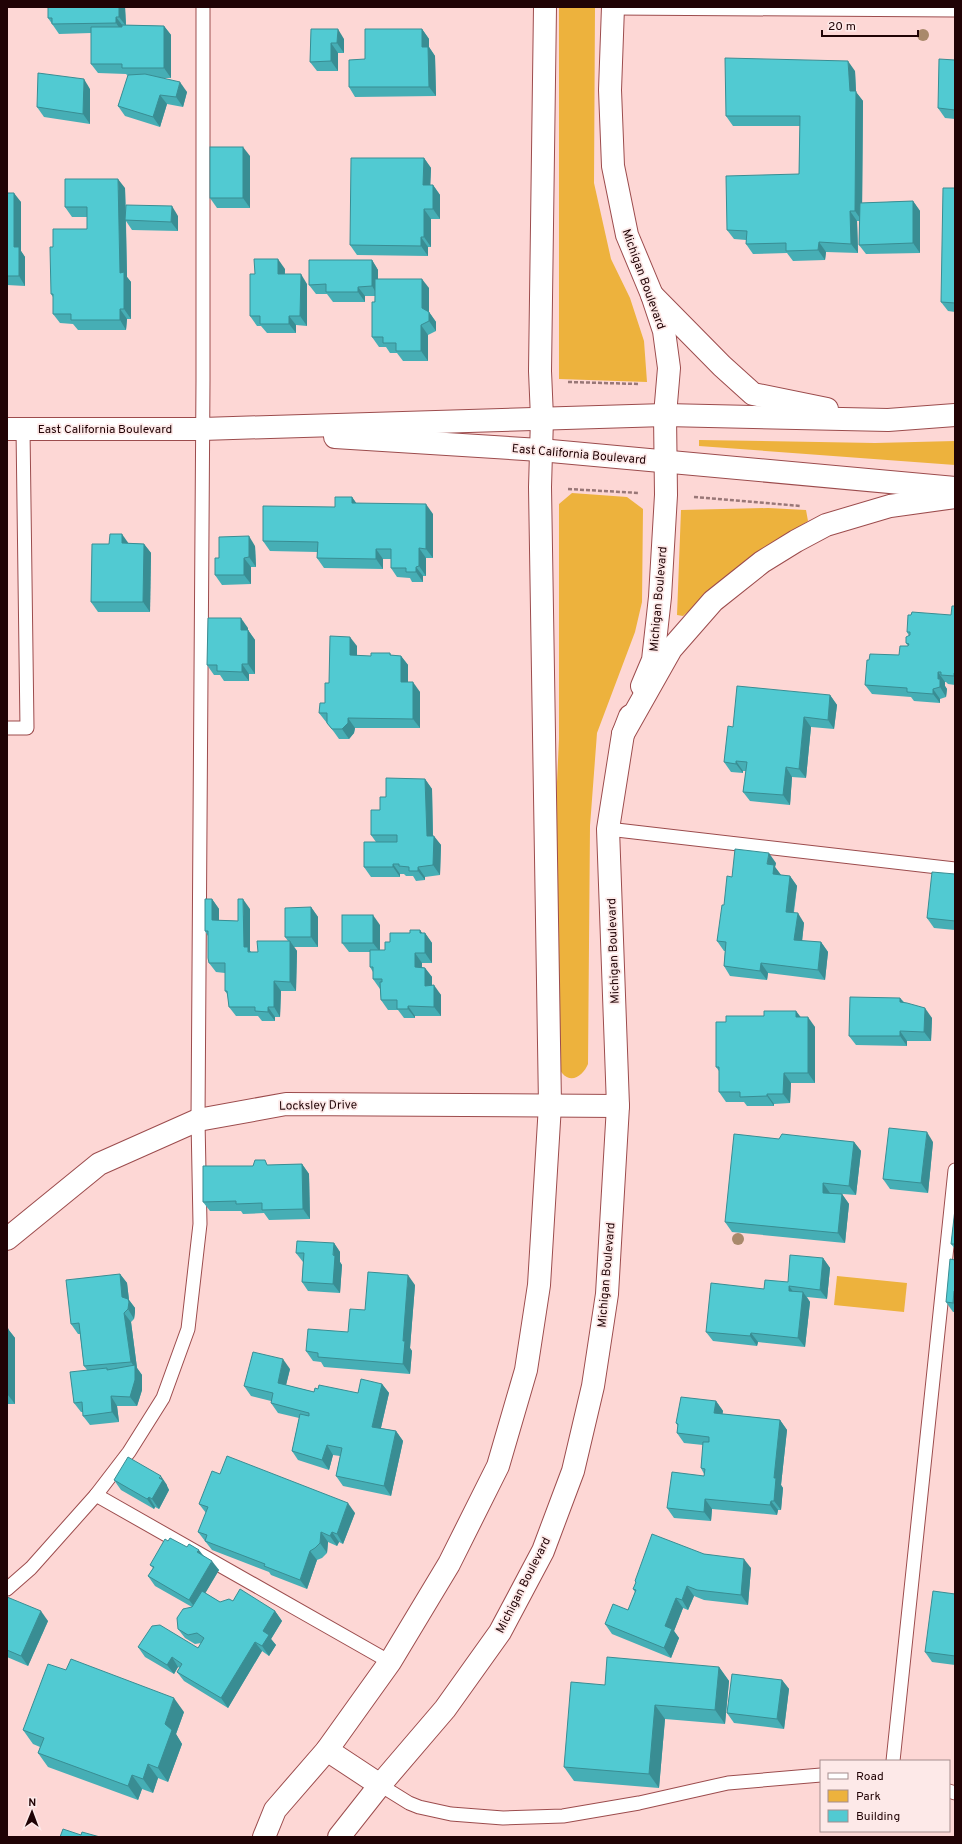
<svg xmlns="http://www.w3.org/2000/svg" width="962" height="1844" viewBox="0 0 962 1844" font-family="Overpass,sans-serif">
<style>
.green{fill:#edb23d}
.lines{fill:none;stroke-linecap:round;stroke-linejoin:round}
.service-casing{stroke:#9c4c4d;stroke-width:15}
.minor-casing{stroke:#9c4c4d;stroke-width:24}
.secondary-casing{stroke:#9c4c4d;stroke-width:24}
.path{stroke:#977;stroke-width:2.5;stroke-dasharray:4 2;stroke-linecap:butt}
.service{stroke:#fff;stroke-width:13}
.minor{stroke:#fff;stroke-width:22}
.secondary{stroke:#fff;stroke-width:22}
.tree{fill:#a9896b}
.wall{fill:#46aeb5}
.shaded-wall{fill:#398d93}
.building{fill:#51cad2;stroke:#398d93}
.labels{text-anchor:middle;stroke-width:3.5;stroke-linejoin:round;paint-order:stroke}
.street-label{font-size:12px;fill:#200305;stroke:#fde9e8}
</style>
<rect width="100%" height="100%" fill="#fdd7d5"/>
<g class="green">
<path d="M559,7H595L594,183L611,259L630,298L644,341L647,382L559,379Z"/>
<path d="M699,440L875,443L955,441V465L699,446Z"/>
<path d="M572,493L627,497L643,509L642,602L635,632L597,733L590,826L588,1064C584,1074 572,1085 562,1073C560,1071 559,1066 558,1064L555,825L559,739V504Z"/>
<path d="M768,508L806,510L808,521L763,551L729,576L683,616L677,615L681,510Z"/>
<path d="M837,1276L907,1283L904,1312L834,1305Z"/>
</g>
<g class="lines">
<g class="service-casing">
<g id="service">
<path d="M613,8L955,10"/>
<path d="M7,728H27L23,429"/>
<path d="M608,829L955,869"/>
<path d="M96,1495L390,1662"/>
<path d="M7,1589L31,1568L96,1495L129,1452L163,1398L188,1329L200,1224L198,1120L203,380V7"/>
<path d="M893,1761L955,1170"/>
<path d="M380,1785L409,1803L419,1807L451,1814L503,1818L563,1816L639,1803L728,1783L821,1775"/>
<path d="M949,1791L955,1793"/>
</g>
</g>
<g class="minor-casing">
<g id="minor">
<path d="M613,7L610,90L613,166L627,235L652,295L664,331L669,368L665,415L666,495L660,597L653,660L642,686"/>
<path d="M7,1239L99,1164L198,1120L286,1104L618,1106"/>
<path d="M327,1750L380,1785"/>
<path d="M264,1837L275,1810L327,1750L390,1662L449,1564L498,1466L526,1370L539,1285L550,1105L540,487L542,418L540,371L545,7"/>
<path d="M339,1837L380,1785L445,1709L500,1632L543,1551L573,1471L593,1386L607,1294L618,1106L608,829L623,734L630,716"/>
</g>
</g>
<g class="secondary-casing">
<g id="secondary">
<path d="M652,295L722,366L753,394L827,409"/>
<path d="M7,429H202L665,415L888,420L955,415"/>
<path d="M335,437L540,450L955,488"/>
<path d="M623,734L671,649L713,601L762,562L796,541L826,525L890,506L955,497"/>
</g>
</g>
<g class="path">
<path d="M568,382L639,384"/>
<path d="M568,489L639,493"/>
<path d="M694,497L801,506"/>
</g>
<use href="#service" class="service"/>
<use href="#minor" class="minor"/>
<use href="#secondary" class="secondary"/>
</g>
<g class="tree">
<circle cx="923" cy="35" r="6"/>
<circle cx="738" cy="1239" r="6"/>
</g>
<g class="wall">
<path d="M48,7H125L126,25L164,26L171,35V78H162L187,92L183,107L167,104L160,127L125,116L118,106L128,76L126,74L98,73L91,64V33L59,34L48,18Z"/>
<path d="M311,29L344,39V53H338V71H317L310,62Z"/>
<path d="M422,29L429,39V47L435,56L436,96L355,97L349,87L365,59Z"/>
<path d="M955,60V119L945,118L938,108Z"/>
<path d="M855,71L856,92L863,101L862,203L913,201L920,211V253L866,254L859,245L860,221H857L858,253L826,252L825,260L793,261L787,253L753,254L746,244V240L734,239L727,230L799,174L800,126H733L726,116Z"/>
<path d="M90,89V124L44,117L37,107Z"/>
<path d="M250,156V208H217L210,198Z"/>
<path d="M424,158L431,168L430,185H433L440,195V219H431V247H428V256L357,255L350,245Z"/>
<path d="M125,188L126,215L178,216V231L132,230L126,221L127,277L131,282V319H127L126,330H78L73,324L60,323L53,314V297L51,294L53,247L87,229V217H72L65,207Z"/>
<path d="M955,188V312L948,311L941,302Z"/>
<path d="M7,193L21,202V251L25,257V286L7,285Z"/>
<path d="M372,260L378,270V279L429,288V312L436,322V331L428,335V361H403L397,353H390L386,347H379L372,337L375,296H365V302H333L327,294H316L309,285Z"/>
<path d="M285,269V274L307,284V326L296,325V333H267L261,326H257L250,316L255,274Z"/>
<path d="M352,497L356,503L433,514V558H426V576H423V582H412L410,578L397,577L391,568V559H383V569L324,568L317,558V552L270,551L263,541L335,507Z"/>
<path d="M128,543L144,544L151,553L150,612H98L91,602L109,544Z"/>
<path d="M255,546L256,567H251V584L222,585L215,575L219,558Z"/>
<path d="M955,606V685L948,684L946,682H945V686L947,689L946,697L940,699V703L914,701L911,697L872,694L865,685L869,660L899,655L908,646L906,643L909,636L907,632L951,615Z"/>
<path d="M248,628V630L255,640V674H249V681H224L220,675H214L207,665Z"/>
<path d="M357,646V656H371L390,653L391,655L401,656L408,665V682L420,692V728H355L354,733L349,739H339L334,732L319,713L325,703L329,683Z"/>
<path d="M830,695L837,705L834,729L811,727L806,778L792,777L790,805L750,801L743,792L746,771H743V773L731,772L724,762L733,727Z"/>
<path d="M425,779L432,789L433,836L441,845L440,875L425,877V880L416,881L413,876H406L404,874H400V877H371L364,867L376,842L371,835L380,810L386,797Z"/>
<path d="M776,863L775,867L781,875L790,876L797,886L794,912L804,923L802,941L821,942L828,952L825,980L768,973L767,980L730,976L724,966L725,951H724L717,941L732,877Z"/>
<path d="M955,874V930L934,928L927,918Z"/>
<path d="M212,899L219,909V920L238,921L250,909V951L251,952H258L288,941L285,937L311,907L318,917V947H294L297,951L296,991H281L280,1017H275V1021H262L258,1016H236L229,1007L228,995L225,991V973L216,972L209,963L208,936L205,931Z"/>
<path d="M380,925V950H385L390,942L410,933L420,930L422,933H425L432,943V963H422V967L425,968L432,977V985L441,995V1016H415V1018H404L398,1010H388L381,1000L380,989L373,979V972L370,967V952H349L342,943Z"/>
<path d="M900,998L904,1002L932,1018L931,1041H907V1046L856,1045L849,1036Z"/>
<path d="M796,1011L800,1017L815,1027V1083H791L790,1103L774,1104V1106H747L744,1102H726L719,1092V1071L716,1067L726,1022Z"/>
<path d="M779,1139L854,1142L861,1151L856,1195L830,1193L842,1194L849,1204L845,1243L732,1232L725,1222Z"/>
<path d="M933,1142L928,1193L890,1189L883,1179Z"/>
<path d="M302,1164L309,1174L310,1219L269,1220L264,1213L243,1214L241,1211H210L203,1202L253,1166Z"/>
<path d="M955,1209V1249L951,1244Z"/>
<path d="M334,1243L340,1252V1262L342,1265L340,1293L308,1291L302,1282L303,1263V1262L296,1253Z"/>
<path d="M823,1258L830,1268L827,1299L807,1297L810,1302L805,1347L758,1342L757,1346L713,1341L706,1332L764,1289L788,1282Z"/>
<path d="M955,1260V1312H953L946,1302Z"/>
<path d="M120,1274L127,1283L129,1300L135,1308V1312L134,1319L131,1322L137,1368L142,1375V1390L137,1406H117L119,1422L90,1425L83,1416V1412H81L74,1403L87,1370L84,1366L80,1334H78L71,1324Z"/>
<path d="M415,1285L410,1348L412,1351L410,1374L324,1367L321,1362L313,1361L306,1351L348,1332L365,1310Z"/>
<path d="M7,1329H8L15,1338V1404H7Z"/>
<path d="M290,1369L286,1385L314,1392L318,1389L358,1393L382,1384L389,1393L381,1428L396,1431L403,1441L391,1496L343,1486L336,1476L340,1456L333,1455L329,1470L298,1460L292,1451L299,1418L278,1413L271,1403V1401L251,1396L244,1386Z"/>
<path d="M716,1401L723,1411L722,1414L780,1420L787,1430L781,1485L783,1488L781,1510H778L777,1515L712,1509L711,1521L674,1518L667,1508L704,1476V1474L701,1468L703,1445L684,1443L677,1433L678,1426L676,1423Z"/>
<path d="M220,1474L355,1513L343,1544L339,1542L337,1546L328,1542L327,1553L322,1558L317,1560L307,1589L271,1575L269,1572L212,1550L198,1532L206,1513L199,1504Z"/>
<path d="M114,1480L167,1485V1486L169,1490L159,1509L155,1507L154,1509L121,1490Z"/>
<path d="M704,1554L751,1568L748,1605L704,1600L694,1596L688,1610L683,1608L674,1631L679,1638L671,1658L612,1634L605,1624L628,1610L635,1592L633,1589L636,1583L635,1581Z"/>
<path d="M203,1556L219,1570L205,1593L220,1602L233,1601L275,1611L282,1621L271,1639L276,1645L269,1656L262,1651L228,1708L184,1681L177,1672L180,1668L178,1667L174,1674L145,1657L138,1647L198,1648L201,1643L195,1644L185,1638L178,1629L192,1607L155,1586L148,1576L153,1568L150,1565Z"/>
<path d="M955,1594V1665L932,1662L925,1652Z"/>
<path d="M7,1597L48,1621L28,1666L7,1657Z"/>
<path d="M719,1667L729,1681L725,1724L665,1719L659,1788L574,1781L564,1767L605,1685Z"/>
<path d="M782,1680L789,1689L784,1729L734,1723L727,1713Z"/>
<path d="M184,1712L176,1734L182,1744L168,1782L158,1778L153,1793L142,1789L138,1800L48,1767L38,1753L40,1747L33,1744L23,1730Z"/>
</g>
<g class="shaded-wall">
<path d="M119,7H125L126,26L119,17Z"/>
<path d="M116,17L123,26V33L116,23Z"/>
<path d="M164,26L171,35V78L164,68Z"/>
<path d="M338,29L344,39V53L337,43Z"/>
<path d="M422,29L429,39V47L435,56L436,96L429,87L422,47Z"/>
<path d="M331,43L338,53V71L331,61Z"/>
<path d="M848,61L855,71L856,92L863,101L862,221L855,211Z"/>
<path d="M84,79L90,89V124L83,114Z"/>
<path d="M180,82L187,92L183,107L176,97Z"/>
<path d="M160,95L167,104L160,127L153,117Z"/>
<path d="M243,147L250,156V208L243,198Z"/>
<path d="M424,158L431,168L430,195L423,185Z"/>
<path d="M118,179L125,188L127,277L131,282V319L124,309L120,273Z"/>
<path d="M433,185L440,195V219L433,209Z"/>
<path d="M14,193L21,202V251L25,257V286L19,276L14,247Z"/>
<path d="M913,201L920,211V253L913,243Z"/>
<path d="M172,206L178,216V231L171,222Z"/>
<path d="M424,209L431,219V247L424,237Z"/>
<path d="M850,211L857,221L858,253L851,244Z"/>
<path d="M421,237L428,247V256L421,246Z"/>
<path d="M819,242L826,252L825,260L818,250Z"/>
<path d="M278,259L285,269L284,284L278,274Z"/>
<path d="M372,260L378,270V296L372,286Z"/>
<path d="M301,274L307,284V326L300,316Z"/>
<path d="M422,279L429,288V318L422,308Z"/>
<path d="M358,287L365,296V302L358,292Z"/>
<path d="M120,309L127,319L126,330L120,320Z"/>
<path d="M429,312L436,322V331L429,321Z"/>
<path d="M289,316L296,325V333L289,324Z"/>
<path d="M421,325L428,335V361L421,351Z"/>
<path d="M352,497L359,507L352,503Z"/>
<path d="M426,504L433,514V558L426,549Z"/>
<path d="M122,534L129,544L122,543Z"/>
<path d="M249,536L255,546L256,567L249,557Z"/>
<path d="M144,544L151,553L150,612L143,602Z"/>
<path d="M419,548L426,558V576L419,566Z"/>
<path d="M376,549L383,559V569L376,559Z"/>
<path d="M244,558L251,567V584L244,575Z"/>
<path d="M416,567L423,576V582L416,572Z"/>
<path d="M241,618L248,628V640L241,630Z"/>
<path d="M248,630L255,640V674L248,664Z"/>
<path d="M350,637L357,646V665L350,655Z"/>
<path d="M401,656L408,665V692L401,682Z"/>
<path d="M242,664L249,674V681L242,672Z"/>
<path d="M938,672L945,682V686L947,689L946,697L940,687L938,679Z"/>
<path d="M413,682L420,692V728L413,719Z"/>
<path d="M933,689L940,699V703L933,694Z"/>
<path d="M830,695L837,705L834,729L828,720Z"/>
<path d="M804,717L811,727L806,778L799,769Z"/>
<path d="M348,718L355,728L354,733L349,739L342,729Z"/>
<path d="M736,761L743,771V773L736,764Z"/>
<path d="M786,767L792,777L790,805L783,795Z"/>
<path d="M425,779L432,789L433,844L434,836L441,845L440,875L433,865L427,836Z"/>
<path d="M769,853L776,863L775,867L781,875L773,874L767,864Z"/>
<path d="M393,864L400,874V877L393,867Z"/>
<path d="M418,867L425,877V880L418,871Z"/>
<path d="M790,876L797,886L792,921L786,912Z"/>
<path d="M212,899L219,909V930L212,920Z"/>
<path d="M243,899L250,909V951L255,957L244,947Z"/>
<path d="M311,907L318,917V947L311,937Z"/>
<path d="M798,913L804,923L801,950L794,940Z"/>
<path d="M373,915L380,925V952L373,943Z"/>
<path d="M420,930L425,938V933L432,943V963L425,953L420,933Z"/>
<path d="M290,941L297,951L296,991L290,982Z"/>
<path d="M821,942L828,952L825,980L818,970Z"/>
<path d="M415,953L422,963L421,977L415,967Z"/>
<path d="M761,963L768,973L767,980L760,971Z"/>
<path d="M425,968L432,977V995L425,986Z"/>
<path d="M274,981L281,991L280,1017L274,1007Z"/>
<path d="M434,985L441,995V1016L434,1007Z"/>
<path d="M900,998L907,1007L900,1002Z"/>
<path d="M408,1006L415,1016V1018L408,1009Z"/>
<path d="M268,1007L275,1017V1021L268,1012Z"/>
<path d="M925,1008L932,1018L931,1041L924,1032Z"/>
<path d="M796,1011L803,1020L796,1017Z"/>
<path d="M808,1017L815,1027V1083L808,1073Z"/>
<path d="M900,1031L907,1041V1046L900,1036Z"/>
<path d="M784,1073L791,1083L790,1103L783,1094Z"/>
<path d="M767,1094L774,1104V1106L767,1096Z"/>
<path d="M927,1132L933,1142L928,1193L921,1183Z"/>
<path d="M854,1142L861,1151L856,1195L849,1186Z"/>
<path d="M302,1164L309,1174L310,1219L303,1209Z"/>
<path d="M823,1183L830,1193V1202L823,1193Z"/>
<path d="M842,1194L849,1204L845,1243L838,1233Z"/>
<path d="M334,1243L340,1252V1262L342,1265L340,1293L333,1284Z"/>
<path d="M823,1258L830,1268L827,1299L820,1290Z"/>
<path d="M120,1274L127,1283L129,1300L135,1308V1312L134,1319L128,1309L122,1297Z"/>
<path d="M408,1275L415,1285L410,1348L412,1351L410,1374L403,1364V1341Z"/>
<path d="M789,1286L796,1296L789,1291Z"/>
<path d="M954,1291L955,1292V1306L953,1303Z"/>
<path d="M803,1292L810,1302L805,1347L798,1338Z"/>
<path d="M124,1313L131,1322L137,1368L142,1375V1390L137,1406L130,1397L135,1368L131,1362Z"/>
<path d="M8,1329L15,1338V1404L8,1395Z"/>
<path d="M751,1333L758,1342L757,1346L750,1336Z"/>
<path d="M283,1359L290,1369L284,1393L278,1383Z"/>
<path d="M382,1384L389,1393L379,1436L372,1427Z"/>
<path d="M111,1396L117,1406L119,1422L112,1412Z"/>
<path d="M716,1401L723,1411L721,1423L714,1413Z"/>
<path d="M780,1420L787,1430L781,1485L783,1488L781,1510L774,1501V1478Z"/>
<path d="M396,1431L403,1441L391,1496L384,1486Z"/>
<path d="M327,1445L333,1455L329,1470L322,1460Z"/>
<path d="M161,1476L167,1485V1486L169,1490L159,1509L152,1499Z"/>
<path d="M149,1497L155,1507L154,1509L147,1499Z"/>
<path d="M705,1499L712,1509L711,1521L704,1512Z"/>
<path d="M771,1501L778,1510L777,1515L770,1505Z"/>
<path d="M348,1503L355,1513L343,1544L337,1534Z"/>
<path d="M321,1532L328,1542L327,1553L320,1543Z"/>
<path d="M332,1532L339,1542L337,1546L330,1536Z"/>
<path d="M199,1550L206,1559L197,1552Z"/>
<path d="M310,1551L317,1560L307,1589L300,1580Z"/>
<path d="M744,1559L751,1568L748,1605L741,1595Z"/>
<path d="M212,1561L219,1570L196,1609L189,1600Z"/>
<path d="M687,1586L694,1596L688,1610L682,1600Z"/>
<path d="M676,1598L683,1608L674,1631L679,1638L671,1658L664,1648L665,1626Z"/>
<path d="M41,1611L48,1621L28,1666L21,1656Z"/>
<path d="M275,1611L282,1621L271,1639L276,1645L269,1656L262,1646L263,1631Z"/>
<path d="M255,1642L262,1651L228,1708L221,1698Z"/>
<path d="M172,1657L178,1667L174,1674L167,1665Z"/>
<path d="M719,1667L729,1681L725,1724L715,1710Z"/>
<path d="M782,1680L789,1689L784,1729L777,1719Z"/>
<path d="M174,1698L184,1712L176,1734L182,1744L168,1782L158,1768L165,1724Z"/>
<path d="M655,1705L665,1719L659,1788L649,1774Z"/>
<path d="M148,1764L158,1778L153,1793L143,1779Z"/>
<path d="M132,1775L142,1789L138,1800L128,1786Z"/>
</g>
<g class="building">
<path d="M48,7H119V17H116V23L52,24V18H48Z"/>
<path d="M122,25L164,26V68H122V64H91V27H122Z"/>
<path d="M311,29H338L337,43H331V61L310,62Z"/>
<path d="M365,29H422V47H428L429,87H349V60L365,59Z"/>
<path d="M725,58L848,61L850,91H856L855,211H850L851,244L819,242L818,250L786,251V243L746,244L747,231L727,230L726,176L799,174L800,116H726Z"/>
<path d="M939,59L955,60V110L938,108Z"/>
<path d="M38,73L84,79L83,114L37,107Z"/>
<path d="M145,74L180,82L176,97L160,95L153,117L118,106L128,75Z"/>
<rect x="210" y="147" width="33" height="51"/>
<path d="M351,158H424L423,185H433V209H424V237H421V246L350,245Z"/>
<path d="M65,179H118L120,273L124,272V309H120V320H71V314H53V294H51L50,247H53V229H87V207H65Z"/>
<path d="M943,188H955V303L941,302Z"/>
<path d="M7,193H14V247H19V276H7Z"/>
<path d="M913,201V243L859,245L860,203Z"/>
<path d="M126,205L172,206L171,222L125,220Z"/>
<path d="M254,259H278V274H301L300,316H289V324H260V316H250V274H255Z"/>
<path d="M309,260H372V286L358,287V292H326V284L309,285Z"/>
<path d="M375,279H422V308L429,312V321L421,325V351H396V343H383V337H372V302H375Z"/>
<path d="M335,497H352V503L426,504V549L419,548V566L416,567V572H406V568H391V549H376V559L317,558L318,542L263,541V506L335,507Z"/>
<path d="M110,534H122V543L144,544L143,602H91L92,544H109Z"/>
<path d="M249,536V557L244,558V575H215V558H219V537Z"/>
<path d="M952,606H955V673H954V676L941,675V672H938V679H940V687L933,689V694L907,692V688L865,685L867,660H869L870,654L899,655L900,646H908L909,644L906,643V637L910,635V632H907L908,615H911L912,612L951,615Z"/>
<path d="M208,618H241V630H248V664H242V672L217,671V665H207Z"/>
<path d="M330,636L350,637V655L371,656V653H390V655L401,656V682H413V719L348,718V723L342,729H332L327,723V713H319L320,703H325V683H329Z"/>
<path d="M737,686L830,695L828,720L804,717L799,769L786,767L783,795L743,792L747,762L736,761V764L724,762L728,726L733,727Z"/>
<path d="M386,778L425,779L427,836H434L433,865L418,867V871H409V867L399,866V864H393V867H364V842H397V835H371V810H380V797H386Z"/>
<path d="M735,849L769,853L767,864L774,865L773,874L790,876L786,912L798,913L794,940L821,942L818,970L761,963L760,971L724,966L726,942L717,941L722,905H724L727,876L732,877Z"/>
<path d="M932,872L955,874V921L927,918Z"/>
<path d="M205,899H212V920L238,921V899H243L244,947H248V952H258L257,941H290V982L274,981V1007H268V1012L255,1011V1007H229L227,991H225V963H209L208,958V931H205Z"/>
<path d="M311,907V937H285V908Z"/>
<rect x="342" y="915" width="31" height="28"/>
<path d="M410,930H420V933H425V953H415V967L425,968V986L434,985V1007L408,1006V1009H397V1000H381L380,982H382V979H373V967H370V950H385V942H390V933H410Z"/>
<path d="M850,997L900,998V1002L907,1003L925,1008L924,1032L900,1031V1036H849Z"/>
<path d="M764,1011H796V1017H808V1073H784L783,1094H767V1096L740,1097V1092H719V1067H716V1022H726V1016H764Z"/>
<path d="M889,1128L927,1132L921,1183L883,1179Z"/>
<path d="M734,1134L779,1139L782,1134L854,1142L849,1186L823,1183V1193L842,1194L838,1233L725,1222Z"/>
<path d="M255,1160H265L267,1165L302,1164L303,1209L262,1210V1203L236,1204V1201L203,1202V1166H253Z"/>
<path d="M955,1209V1244H951Z"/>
<path d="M297,1241L334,1243L333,1255L335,1256L333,1284L302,1282L304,1253H296Z"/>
<path d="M790,1255L823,1258L820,1290L789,1286V1291L803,1292L798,1338L751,1333L750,1336L706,1332L711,1283L764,1289L765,1280L788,1282Z"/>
<path d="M950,1259L955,1260V1291H954L953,1303L946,1302Z"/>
<path d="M368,1272L408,1275L403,1341H405L403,1364L318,1357V1353L306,1351L308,1329L348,1332L350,1309L365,1310Z"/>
<path d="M120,1274L122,1297L128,1299L129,1302L128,1309L124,1313L131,1362L84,1366L79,1323L71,1324L66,1280Z"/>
<rect x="7" y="1329" width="1" height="66"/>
<path d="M253,1352L283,1359L278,1383L314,1392L315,1388L318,1389L319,1385L358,1393L361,1379L382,1384L372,1427L396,1431L384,1486L336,1476L342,1448L327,1445L322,1460L292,1451L300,1414L309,1416V1413L271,1403L273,1393L244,1386Z"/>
<path d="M135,1365V1380L130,1397L111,1396L112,1412L83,1416L82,1402L74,1403L70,1372L107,1368V1370Z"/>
<path d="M681,1397L716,1401L714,1413L780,1420L774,1478H776L774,1501H771L770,1505L705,1499L704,1512L667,1508L672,1472L704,1476L705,1469L701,1468L703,1442H709V1437L677,1433L678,1424L676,1423Z"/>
<path d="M227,1456L348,1503L337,1534L332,1532L330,1536L321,1532L320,1543L315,1548L310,1551L300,1580L264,1566L265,1564L205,1541L207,1535L198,1532L208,1507L199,1504L212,1471L220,1474Z"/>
<path d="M128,1457L161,1476L159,1478L163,1480L152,1499L149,1497L147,1499L114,1480Z"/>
<path d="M652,1534L704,1554L744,1559L741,1595L697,1590L687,1586L682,1600L676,1598L665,1626L672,1629L664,1648L605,1624L613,1604L628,1610L636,1590L633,1589L636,1582L635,1581Z"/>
<path d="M170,1538L187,1547L189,1544L199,1550L197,1552L212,1561L189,1600L148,1576L154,1567L150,1565L165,1539L168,1541Z"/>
<path d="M240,1589L275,1611L263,1631L269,1635L262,1646L255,1642L221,1698L177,1672L182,1664L172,1657L167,1665L138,1647L152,1626L160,1625L198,1648L204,1638L197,1633L188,1635L178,1629L177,1618L183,1609L192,1607L202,1591L220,1602L229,1599L233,1601Z"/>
<path d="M933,1591L955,1594V1656L925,1652Z"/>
<path d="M7,1597L41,1611L21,1656L7,1650Z"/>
<path d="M607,1657L719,1667L715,1710L655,1705L649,1774L564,1767L571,1682L605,1685Z"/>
<path d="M71,1659L174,1698L165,1724L172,1730L158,1768L148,1764L143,1779L132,1775L128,1786L38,1753L44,1738L23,1730L48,1664L66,1670Z"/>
<path d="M732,1674L782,1680L777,1719L727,1713Z"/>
<path d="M63,1829L81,1835L82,1832L100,1837H60Z"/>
</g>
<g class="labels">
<g class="street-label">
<text transform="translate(644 279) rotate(70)" y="4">Michigan Boulevard</text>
<text x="105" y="433">East California Boulevard</text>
<text transform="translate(579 454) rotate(5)" y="4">East California Boulevard</text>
<text transform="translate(658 599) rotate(-85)" y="4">Michigan Boulevard</text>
<text transform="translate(613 951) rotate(-92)" y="4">Michigan Boulevard</text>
<text transform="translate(318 1105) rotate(-1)" y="4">Locksley Drive</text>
<text transform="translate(606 1275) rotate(-85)" y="4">Michigan Boulevard</text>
<text transform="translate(523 1585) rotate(-63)" y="4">Michigan Boulevard</text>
</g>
</g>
<rect width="962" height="1844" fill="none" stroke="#200305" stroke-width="16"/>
<rect x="820" y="1760" width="130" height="72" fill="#fde9e8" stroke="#a58d8d"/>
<rect x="828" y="1773" width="20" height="6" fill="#ffffff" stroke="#a58d8d"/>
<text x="856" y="1780" font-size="12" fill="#200305">Road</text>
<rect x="828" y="1790" width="20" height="12" fill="#edb23d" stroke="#a58d8d"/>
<text x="856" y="1800" font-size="12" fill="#200305">Park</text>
<rect x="828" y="1810" width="20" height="12" fill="#51cad2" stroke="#a58d8d"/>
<text x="856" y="1820" font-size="12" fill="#200305">Building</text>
<g transform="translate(32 1812) rotate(1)" stroke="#fde9e8" stroke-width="3" paint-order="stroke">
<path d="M0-3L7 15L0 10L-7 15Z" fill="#200305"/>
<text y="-6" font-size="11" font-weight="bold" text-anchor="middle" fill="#200305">N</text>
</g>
<path d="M822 30v6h96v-6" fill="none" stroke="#200305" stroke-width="2"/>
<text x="828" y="30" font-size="12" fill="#200305" stroke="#fde9e8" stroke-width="3" paint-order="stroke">20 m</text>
</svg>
